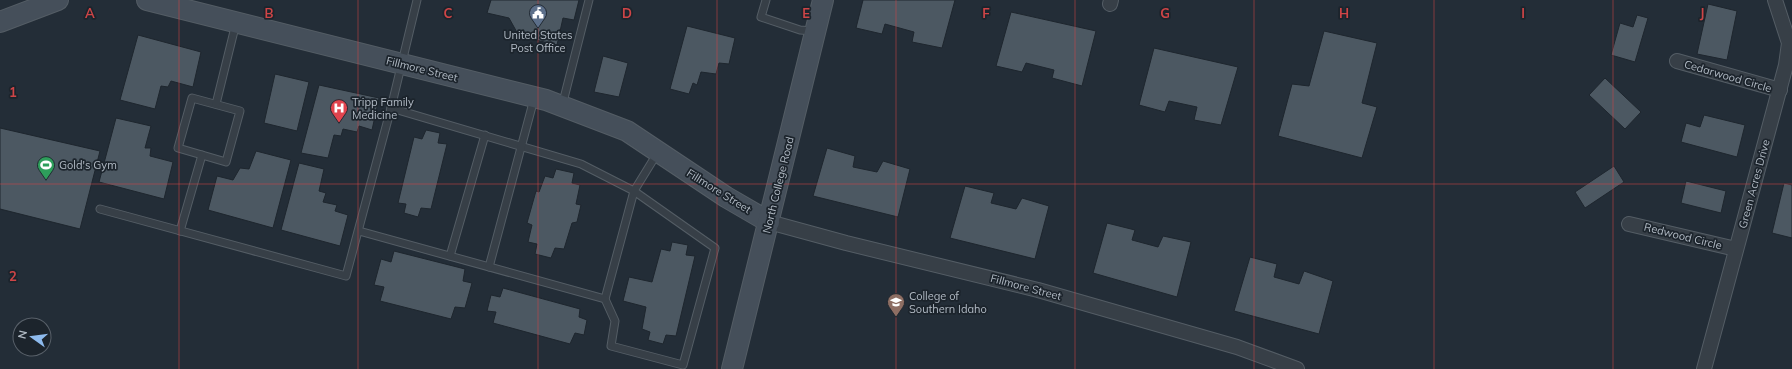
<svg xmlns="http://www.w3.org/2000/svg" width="1792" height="369" viewBox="0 0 1792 369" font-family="Mulish,sans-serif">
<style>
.building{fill:#4c5862;stroke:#1e262e}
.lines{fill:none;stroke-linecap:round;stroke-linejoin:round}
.lane-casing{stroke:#545d65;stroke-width:9}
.street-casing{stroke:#545d65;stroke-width:16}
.secondary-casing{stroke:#545d65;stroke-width:22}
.lane{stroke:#373f47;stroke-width:7}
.street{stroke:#373f47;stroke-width:14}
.secondary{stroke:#454f5a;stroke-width:20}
.grid{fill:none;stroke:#cf4547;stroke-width:1;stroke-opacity:0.55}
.labels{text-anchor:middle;stroke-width:3.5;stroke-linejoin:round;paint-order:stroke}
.poi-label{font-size:11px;fill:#b1bac4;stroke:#1c242c;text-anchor:start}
.street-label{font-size:11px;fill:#b1bac4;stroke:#1c242c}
.grid-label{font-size:13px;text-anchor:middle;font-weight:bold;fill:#cf4547;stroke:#1c242c;stroke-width:3.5;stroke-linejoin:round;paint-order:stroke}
</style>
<rect width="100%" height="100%" fill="#232d37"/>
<g class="building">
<path d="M491,0H579L574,20L563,18L557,45L519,36L509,18L487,13Z"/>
<path d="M863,0H955L942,48L912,42L914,32L885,24L882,34L856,28Z"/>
<path d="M1708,4L1737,11L1727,60L1697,54Z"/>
<path d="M1011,12L1096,31L1082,86L1052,78L1054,70L1026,63L1022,72L996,66Z"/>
<path d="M1637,15L1648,18L1635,62L1611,55L1620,23L1633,27Z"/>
<path d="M687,26L735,38L729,64L719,63L716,74L701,72L697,85L693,83L689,94L670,89Z"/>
<path d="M1324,31L1377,43L1362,103L1377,107L1362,158L1278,136L1292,84L1309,86Z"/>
<path d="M138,35L201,52L193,87L171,81L168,87L161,86L155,109L120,100Z"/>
<path d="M1154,48L1238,67L1221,125L1194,120L1197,107L1169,101L1165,112L1139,105Z"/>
<path d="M603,56L628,63L619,97L594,92Z"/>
<path d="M275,74L309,82L297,131L264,123Z"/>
<path d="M1605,78L1641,112L1625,129L1589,95Z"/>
<path d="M319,85L379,98L372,130L359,126L357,132L343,129L341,136L334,135L328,158L301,153Z"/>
<path d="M1704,115L1745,125L1737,157L1681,142L1686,123L1700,127Z"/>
<path d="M116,118L151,126L145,148H151L150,156L173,162L164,199L99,182Z"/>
<path d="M0,128L100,151L80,229L0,209Z"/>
<path d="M426,130L440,133L438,143L447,144L431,209L421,208L418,217L404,213L406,204L398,203L414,137L422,139Z"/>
<path d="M827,148L855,156L853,167L877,172L883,161L910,169L898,217L813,196Z"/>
<path d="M256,151L291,160L273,228L208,210L217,176L233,180L240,168L249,169Z"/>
<path d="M299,163L324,169L319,191L326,193L323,202L337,205L335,211L348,215L340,246L281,230Z"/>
<path d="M1614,166L1624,182L1585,208L1575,192Z"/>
<path d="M556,169L574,173L572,183L580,185L576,204L581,205L577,222L572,223L564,249L555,248L551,258L535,254L537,244L528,242L532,225L527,223L536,191L539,192L545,176L553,178Z"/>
<path d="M1686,181L1726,191L1721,213L1681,203Z"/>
<path d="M1784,183L1792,185V238L1772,233Z"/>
<path d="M965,186L994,193L991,203L1016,209L1022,198L1049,206L1035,259L950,238Z"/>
<path d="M1107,223L1135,230L1132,240L1158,247L1163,236L1191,242L1177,297L1093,273Z"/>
<path d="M672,242L688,245L686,255L695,256L676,336L666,335L663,344L648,340L650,332L642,329L646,307L623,301L629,277L652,282L661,249L670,251Z"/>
<path d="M394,251L465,269L463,281L472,283L465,308L455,307L451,319L380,301L384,287L374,285L381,259L391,262Z"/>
<path d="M1250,257L1277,264L1274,277L1299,284L1304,271L1333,281L1319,334L1234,311Z"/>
<path d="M503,288L580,309L579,317L587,320L584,335L575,333L570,344L493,323L496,312L487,311L491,295L500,297Z"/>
</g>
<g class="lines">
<g class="lane-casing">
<g id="lane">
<path d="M766,0L761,17L800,30L813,31"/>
<path d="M192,98L240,111L226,162L178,148Z"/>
<path d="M216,104L236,23"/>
<path d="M562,106L589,0"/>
<path d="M391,108L581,164L634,191L715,248L683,365L611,346L615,321L605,299L634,191L658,152"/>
<path d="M100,209L346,276L391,108L417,0"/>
<path d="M180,231L202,155"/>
<path d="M359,231L605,299"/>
<path d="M450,256L485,135"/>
<path d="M489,267L534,99"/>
</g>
</g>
<g class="street-casing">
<g id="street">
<path d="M1110,4L1111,0"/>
<path d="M1677,61L1780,90"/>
<path d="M769,222L846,243L1038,290L1237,347L1297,369"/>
<path d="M1629,224L1736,249"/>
<path d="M1704,369L1786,65L1789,43L1775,0"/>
</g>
</g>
<g class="secondary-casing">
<g id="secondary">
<path d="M147,0L546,100L627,131L726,197L769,222"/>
<path d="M0,22L58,0"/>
<path d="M732,369L823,0"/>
</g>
</g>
<use href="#lane" class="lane"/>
<use href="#street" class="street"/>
<use href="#secondary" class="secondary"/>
</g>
<path class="grid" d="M179,0V369M358,0V369M538,0V369M717,0V369M896,0V369M1075,0V369M1254,0V369M1434,0V369M1613,0V369M0,184H1792"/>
<defs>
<g id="civic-pin" transform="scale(0.9)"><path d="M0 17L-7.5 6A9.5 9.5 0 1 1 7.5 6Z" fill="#5c6f8a" stroke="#1c242c"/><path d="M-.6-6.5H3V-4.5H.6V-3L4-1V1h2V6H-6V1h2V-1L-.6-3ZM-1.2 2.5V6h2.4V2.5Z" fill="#fff"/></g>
<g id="hospital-pin" transform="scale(0.9)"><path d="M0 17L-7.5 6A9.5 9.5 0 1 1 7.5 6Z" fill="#e0444e" stroke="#1c242c"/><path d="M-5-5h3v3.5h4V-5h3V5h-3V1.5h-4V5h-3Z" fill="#fff"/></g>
<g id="stadium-pin" transform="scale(0.9)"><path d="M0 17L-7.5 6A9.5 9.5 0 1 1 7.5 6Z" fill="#2e9e5b" stroke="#1c242c"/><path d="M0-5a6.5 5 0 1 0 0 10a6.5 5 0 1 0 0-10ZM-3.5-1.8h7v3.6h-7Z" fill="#fff"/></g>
<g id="university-pin" transform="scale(0.9)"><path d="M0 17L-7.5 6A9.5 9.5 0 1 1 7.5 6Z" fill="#8d6e63" stroke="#1c242c"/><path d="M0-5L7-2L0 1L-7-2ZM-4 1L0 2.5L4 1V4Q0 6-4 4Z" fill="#fff"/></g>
</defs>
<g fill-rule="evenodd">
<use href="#civic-pin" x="538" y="13"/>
<use href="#hospital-pin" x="339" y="108"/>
<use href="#stadium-pin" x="46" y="165"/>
<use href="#university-pin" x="896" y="302"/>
</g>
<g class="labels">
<g class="poi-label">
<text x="538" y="39" text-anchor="middle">United States<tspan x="538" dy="13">Post Office</tspan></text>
<text x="352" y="106">Tripp Family<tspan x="352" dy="13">Medicine</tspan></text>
<text x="59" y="169">Gold's Gym</text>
<text x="909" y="300">College of<tspan x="909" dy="13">Southern Idaho</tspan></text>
</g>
<g class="street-label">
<text transform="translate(422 69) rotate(14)" y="4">Fillmore Street</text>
<text transform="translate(1728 76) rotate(16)" y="4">Cedarwood Circle</text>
<text transform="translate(1754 184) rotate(-75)" y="4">Green Acres Drive</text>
<text transform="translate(778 185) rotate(-76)" y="4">North College Road</text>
<text transform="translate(719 191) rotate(32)" y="4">Fillmore Street</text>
<text transform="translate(1683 236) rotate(14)" y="4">Redwood Circle</text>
<text transform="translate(1026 287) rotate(15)" y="4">Fillmore Street</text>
</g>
</g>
<g class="grid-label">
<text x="90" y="18">A</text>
<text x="269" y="18">B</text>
<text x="448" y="18">C</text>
<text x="627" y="18">D</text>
<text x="806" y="18">E</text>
<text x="986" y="18">F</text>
<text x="1165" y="18">G</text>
<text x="1344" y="18">H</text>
<text x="1523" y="18">I</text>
<text x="1702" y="18">J</text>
<text x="13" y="97">1</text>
<text x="13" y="281">2</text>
</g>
<g transform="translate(32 337) rotate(284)"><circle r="19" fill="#1c242c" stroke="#586069"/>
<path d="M0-3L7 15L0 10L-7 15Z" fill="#8dbaed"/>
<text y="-6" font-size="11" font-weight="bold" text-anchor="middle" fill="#b1bac4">N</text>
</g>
</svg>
